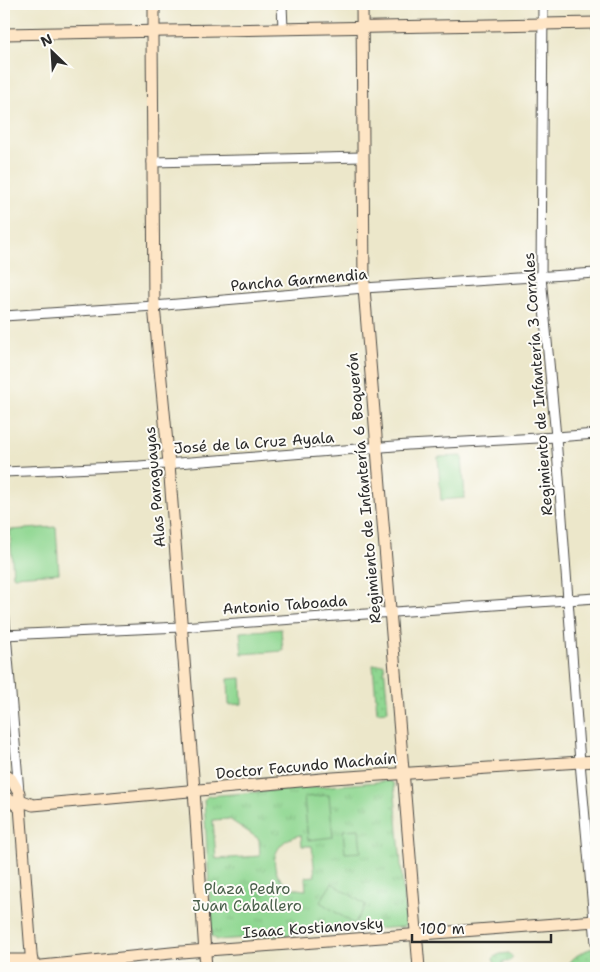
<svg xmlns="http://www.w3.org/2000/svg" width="600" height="972" viewBox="0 0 600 972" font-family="'Shantell Sans',sans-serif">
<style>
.grass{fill:url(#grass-dots);stroke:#5d815e}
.park{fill:url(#park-tufts);stroke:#5d815e;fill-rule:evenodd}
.pitch{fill:#8fd791;stroke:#5d815e}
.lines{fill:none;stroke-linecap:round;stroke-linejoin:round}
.street-casing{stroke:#484743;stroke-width:11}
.secondary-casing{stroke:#484743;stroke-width:13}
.street{stroke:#fff;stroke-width:9}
.secondary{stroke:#fee5c5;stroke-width:11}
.labels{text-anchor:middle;stroke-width:4;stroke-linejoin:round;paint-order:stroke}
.street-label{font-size:15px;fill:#2b2b2b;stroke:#fdfcf7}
.park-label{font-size:15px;fill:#495f4a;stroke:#fdfcf7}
</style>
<defs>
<pattern id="grass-dots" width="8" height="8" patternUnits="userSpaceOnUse" patternTransform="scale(1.25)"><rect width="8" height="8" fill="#8fd791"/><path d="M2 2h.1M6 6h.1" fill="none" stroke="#7cb97d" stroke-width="1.8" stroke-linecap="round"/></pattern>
<pattern id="park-tufts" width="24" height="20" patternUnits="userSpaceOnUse" patternTransform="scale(1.25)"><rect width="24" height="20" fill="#8fd791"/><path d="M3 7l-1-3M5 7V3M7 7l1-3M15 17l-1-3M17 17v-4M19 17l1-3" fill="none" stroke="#7cb97d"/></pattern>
</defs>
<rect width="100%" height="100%" fill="#fdfcf7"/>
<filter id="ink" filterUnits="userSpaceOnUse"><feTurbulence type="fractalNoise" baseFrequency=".02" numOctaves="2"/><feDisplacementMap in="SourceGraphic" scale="10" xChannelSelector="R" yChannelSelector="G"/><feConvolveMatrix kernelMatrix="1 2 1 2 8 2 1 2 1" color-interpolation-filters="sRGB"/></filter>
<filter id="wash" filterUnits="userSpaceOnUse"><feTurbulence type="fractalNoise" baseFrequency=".0096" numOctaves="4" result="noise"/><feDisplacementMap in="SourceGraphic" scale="20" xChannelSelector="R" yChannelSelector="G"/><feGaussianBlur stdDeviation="1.12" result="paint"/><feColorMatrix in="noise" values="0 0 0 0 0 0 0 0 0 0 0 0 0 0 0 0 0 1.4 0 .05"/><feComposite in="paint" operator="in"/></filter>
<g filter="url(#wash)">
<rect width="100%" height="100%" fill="#ece7ca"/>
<g class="grass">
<path d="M384,664L388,711L377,712L373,665Z"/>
<path d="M596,947V968H568L567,967C572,956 585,950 596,947Z"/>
<path d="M509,953L513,958L508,962L503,961L504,968H497L493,959C497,953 503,954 509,953Z"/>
</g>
<path class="park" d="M390,781L394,784L406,924L403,927L217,940L212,936L204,800L208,796ZM229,819L259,839L260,856L216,859L213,820ZM301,835L302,846H312L315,876L305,877L306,890C267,889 263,841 301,835Z"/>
<g class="pitch">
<path d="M462,456L465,498L441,500L438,457Z"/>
<path d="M56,527L59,573L13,576L10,530Z"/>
<path d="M281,629L283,651L242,654L240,632Z"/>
<path d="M241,678L242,704L229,705L228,679Z"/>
<path d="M329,795L333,837L308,840L304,797Z"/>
<path d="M359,829L361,852L345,853L343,830Z"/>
<path d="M332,883L366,905L354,924L320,902Z"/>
</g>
</g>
<g filter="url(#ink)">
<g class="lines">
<g class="street-casing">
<g id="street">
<path d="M282,4L283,29"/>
<path d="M543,4L541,277L556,437L580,762L596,943"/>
<path d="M152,162L362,157"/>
<path d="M4,316L154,306L364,288L596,273"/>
<path d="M4,472L139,466L408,445L556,437L596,434"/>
<path d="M4,609L19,792"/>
<path d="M4,635L181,627L596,598"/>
</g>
</g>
<g class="secondary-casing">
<g id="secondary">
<path d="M154,4V31L152,35L154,306L169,464L194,790L206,968"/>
<path d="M362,4L364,288L419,968"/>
<path d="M4,34L596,23"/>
<path d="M4,774L11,779L19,793L32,967L181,952L596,921"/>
<path d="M4,796L20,808"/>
<path d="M20,800L33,805L333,778L596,761"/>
<path d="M4,960H32"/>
</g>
</g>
<use href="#street" class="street"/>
<use href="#secondary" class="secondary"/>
</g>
</g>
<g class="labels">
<g class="street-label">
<text transform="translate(299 280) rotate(-5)" y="5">Pancha Garmendia</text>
<text transform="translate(538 384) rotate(-94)" y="5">Regimiento de Infantería 3 Corrales</text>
<text transform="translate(254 443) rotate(-4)" y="5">José de la Cruz Ayala</text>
<text transform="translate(155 487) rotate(-95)" y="5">Alas Paraguayas</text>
<text transform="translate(364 488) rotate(-95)" y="5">Regimiento de Infantería 6 Boquerón</text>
<text transform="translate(285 605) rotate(-4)" y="5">Antonio Taboada</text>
<text transform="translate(306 766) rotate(-5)" y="5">Doctor Facundo Machaín</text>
<text transform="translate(313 928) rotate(-4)" y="5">Isaac Kostianovsky</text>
</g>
<g class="park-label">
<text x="247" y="894">Plaza Pedro<tspan x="247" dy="17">Juan Caballero</tspan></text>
</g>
</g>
<rect width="600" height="972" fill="none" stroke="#fdfcf7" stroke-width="20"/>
<g transform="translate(52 52) rotate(335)" stroke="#fdfcf7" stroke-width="4" paint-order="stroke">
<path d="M0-4L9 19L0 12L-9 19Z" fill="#2b2b2b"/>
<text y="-8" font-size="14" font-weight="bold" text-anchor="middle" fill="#2b2b2b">N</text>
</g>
<path d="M412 934v8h139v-8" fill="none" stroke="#2b2b2b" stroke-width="2.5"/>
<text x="420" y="934" font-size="15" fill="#2b2b2b" stroke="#fdfcf7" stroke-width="4" paint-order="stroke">100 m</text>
</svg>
